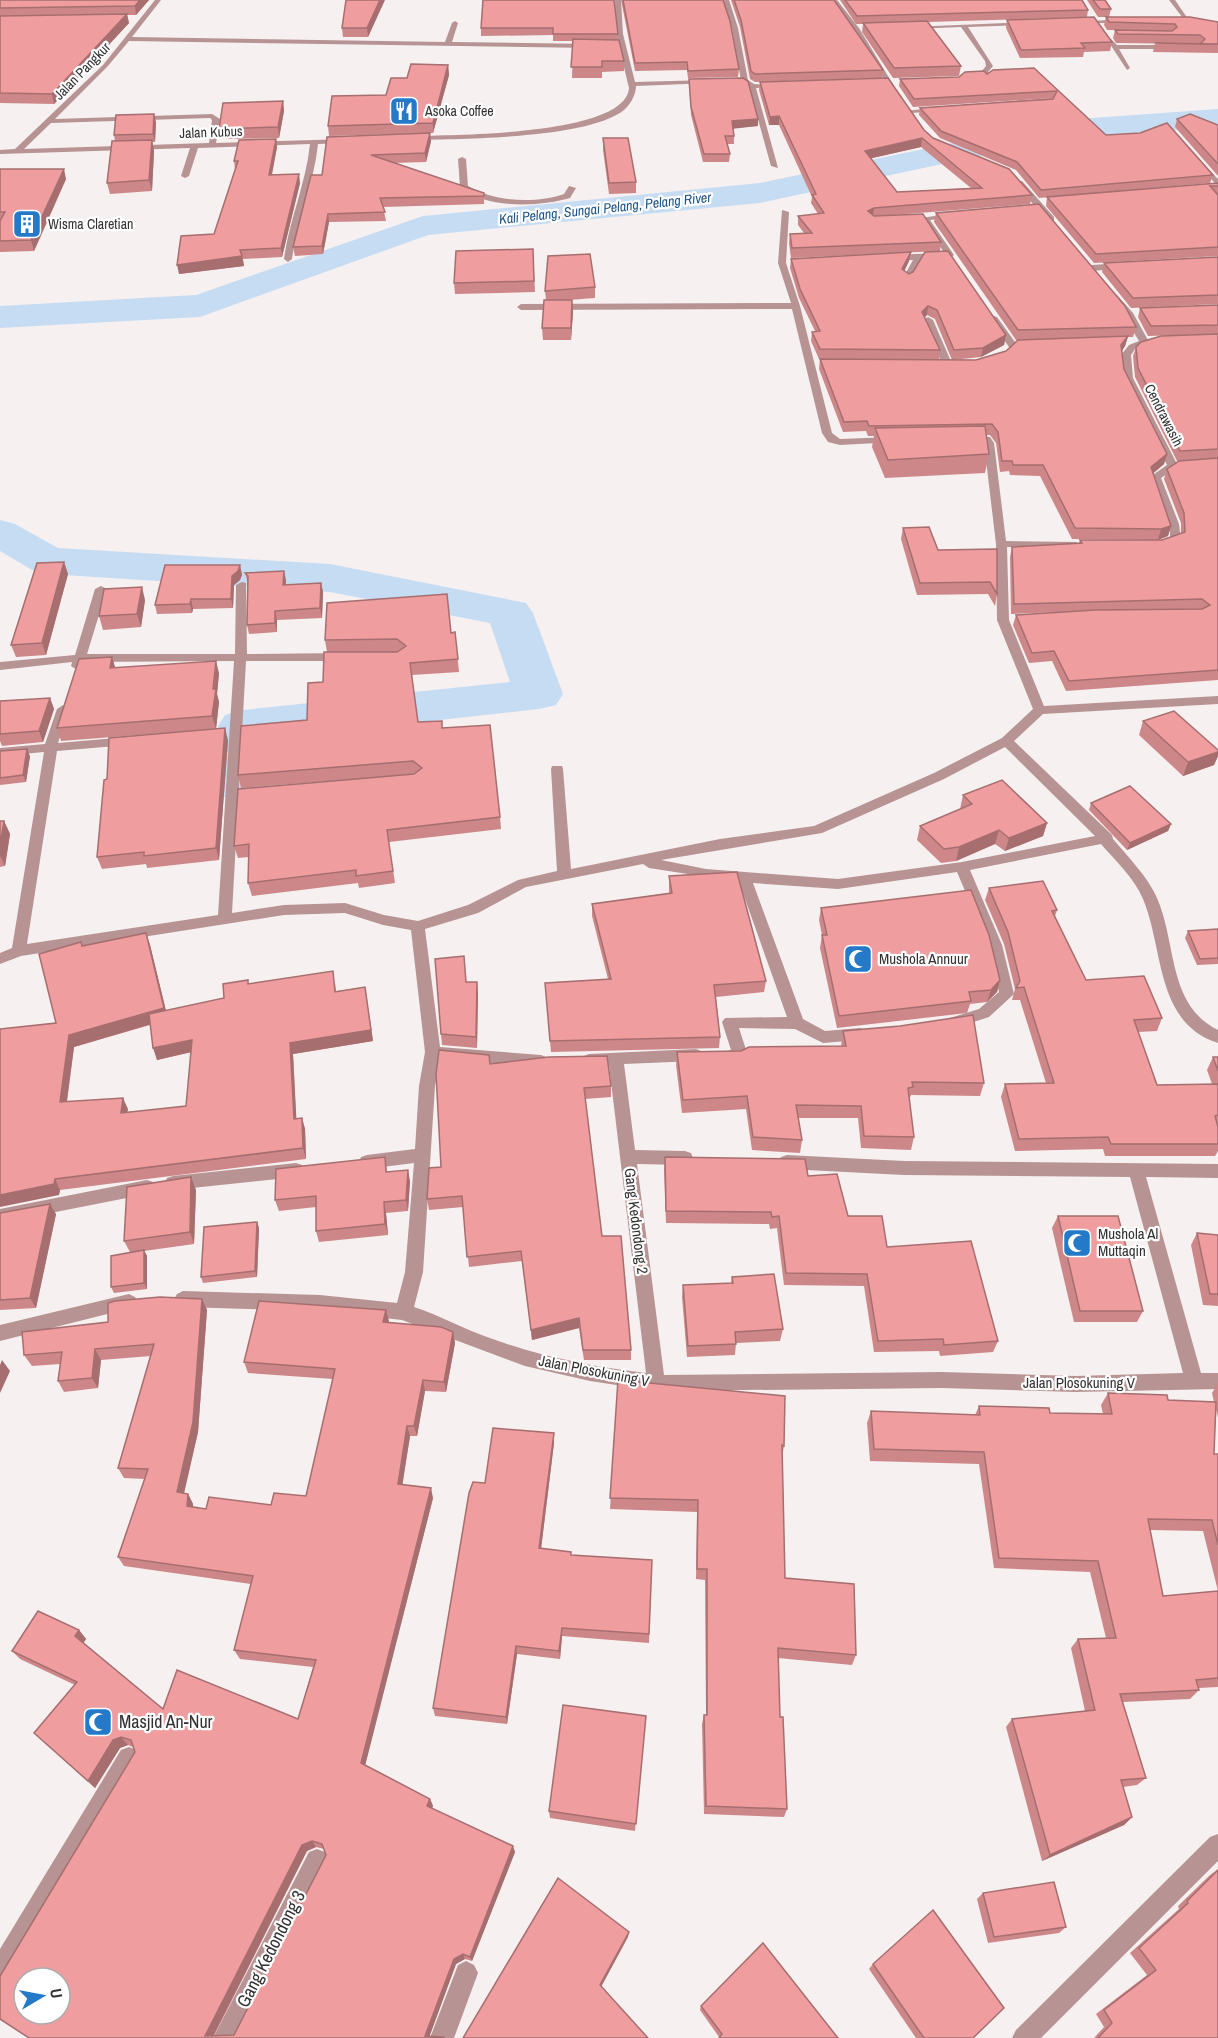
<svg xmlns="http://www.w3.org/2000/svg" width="1218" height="2038" viewBox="0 0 1218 2038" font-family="'Archivo Narrow',sans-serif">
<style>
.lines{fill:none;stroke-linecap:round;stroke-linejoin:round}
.river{fill:#c6dcf3;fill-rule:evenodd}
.minor{fill:#b79393;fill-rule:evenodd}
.wall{fill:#ce8789;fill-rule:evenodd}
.shaded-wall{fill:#a76e6f}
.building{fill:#ef9d9f;stroke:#a76e6f;stroke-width:1.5;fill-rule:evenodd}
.labels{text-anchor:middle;stroke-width:4.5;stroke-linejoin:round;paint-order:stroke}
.far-street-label{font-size:14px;fill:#333131;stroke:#fff}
.far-poi-label{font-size:14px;fill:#333131;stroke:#fff;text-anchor:start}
.far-water-label{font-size:14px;font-style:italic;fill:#1d5487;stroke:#fff}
.poi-label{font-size:15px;fill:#333131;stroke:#fff;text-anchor:start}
.street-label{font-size:15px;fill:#333131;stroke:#fff}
.near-poi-label{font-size:18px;fill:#333131;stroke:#fff;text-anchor:start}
.near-street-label{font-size:18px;fill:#333131;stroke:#fff}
</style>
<rect width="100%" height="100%" fill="#f6f0f0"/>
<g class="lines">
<g class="river">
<path d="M1218,109V127L1064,138L760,203L428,235L200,317L0,328V306L196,295L423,216L760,183L1064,120Z"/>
<path d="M0,520L15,524L58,548L330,564L526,603L533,613L563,694L556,705L539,709L268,739L266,784L258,796L240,801L222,796L214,784L218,726L225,715L243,710L510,682L490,623L330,592L48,574L32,570L0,551Z"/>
</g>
<g class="minor">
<path d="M155,0H161L132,37L445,42L452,23L455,21L458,23L452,42L593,44L596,46L593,48L129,41L107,67L55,119L212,114L220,119L216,143L348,139L345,143L318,144C314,184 297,220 292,259L288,262L284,259C289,220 306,184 310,144L198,148L189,176L185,178L181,176L190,148L0,154V150L15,149L103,65ZM210,118L212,120L209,143L24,149L51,123Z"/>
<path d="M615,0H621L623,34L635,82L709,80L711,83L636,86C636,94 631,104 624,110C588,139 458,139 411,140L407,138L411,136C449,135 626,136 629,88L616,34Z"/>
<path d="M723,0H729L738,28L748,80L754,84L783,86L756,88L778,168L771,166L749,87L741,81L732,28Z"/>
<path d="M831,0H837L859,28L900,96H894L853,29Z"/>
<path d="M1169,0H1175L1190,22H1186Z"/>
<path d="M1126,19L1128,22L1078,24L1075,22Z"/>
<path d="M1029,22L1027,25L968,27L993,66L988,72L990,77L986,79L981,72L986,66L985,61L961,27L913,29L910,27Z"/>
<path d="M1111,39L1117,45H1175L1178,47L1175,49H1119L1130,68L1127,70L1108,41Z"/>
<path d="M940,107L943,111L910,113L906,111Z"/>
<path d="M462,157L466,159L468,186C495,202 535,204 564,194L569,186L576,188L570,198C540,207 485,209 460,187L458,159Z"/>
<path d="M1200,161L1218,179V186L1197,165Z"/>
<path d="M1016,181H1022L1054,217V221H1048L1016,185Z"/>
<path d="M782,210L789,212L786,263L800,306L832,433L840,439L892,437L896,438V442L840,445L828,442L822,433L792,309L521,310L517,307L521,304L791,303L778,263Z"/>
<path d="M955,213L959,215L958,217L930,220L954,255L950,258L947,257L921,218Z"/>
<path d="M941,253L944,254V258L922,259L910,280L907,281L903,278L913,260L890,261L886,258L890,255Z"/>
<path d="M1122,263L1126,266L1125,268L1092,271L1088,268L1092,265Z"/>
<path d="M1116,294L1133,313L1149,342L1135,349L1131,355L1133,378L1178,466L1161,478L1179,524L1181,540L1163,547L1158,544L1170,538V532L1150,477L1167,465L1123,378L1121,355L1129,345L1139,341L1112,297Z"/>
<path d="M994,316L997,317L1015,342L1034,344V348L1009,347L989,319Z"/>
<path d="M928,317L933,320L953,366L951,368L943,366L923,320Z"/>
<path d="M967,435L990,437L994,443L1006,541L1076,542L1081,545L1076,548L1007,547L1009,620L1044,706L1218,696V704L1043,714L1014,741L1112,835L1113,839C1128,857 1148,877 1157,898C1177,943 1167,1005 1218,1030V1043C1155,1023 1164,949 1143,899C1135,879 1115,860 1101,844L970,870L1002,945L1014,994L989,1017L955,1028L950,1026L947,1022L950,1018L979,1009L999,992L988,945L957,872L838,889L753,883L803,1019L825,1031L860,1028L865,1030L868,1034L865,1038L860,1040L823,1043L795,1029L739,1028L748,1056L745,1060C737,1063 729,1063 721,1060L718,1056L721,1052L731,1050L722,1022L725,1018L787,1017L739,882L649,868L643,864L526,887L478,913L425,929L440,1047L541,1055L546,1057L549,1061L546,1065L541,1067L440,1059L435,1086L423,1272L414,1307C439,1315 462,1328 487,1337C538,1356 592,1367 646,1373L609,1065L584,1064L581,1060L584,1056L589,1054L696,1049L701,1051L704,1055L701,1059L696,1061L624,1064L635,1150L685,1151L691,1153L693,1158L691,1163L685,1165L637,1164L664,1375L942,1372L1075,1376L1183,1373L1130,1177L904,1175L787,1169L781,1167L779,1162L781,1157L787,1155L904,1161L1218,1164V1178L1146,1177L1201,1373H1218V1389L1075,1392L942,1388L656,1391L590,1381L525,1366L402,1320L320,1311L183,1307L177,1304L174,1299L177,1294L183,1291L320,1295L397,1303L405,1272L414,1163L367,1169L361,1167L359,1162L361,1157L367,1155L415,1149L419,1086L425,1052L411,930L383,925L345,913L284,915L21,956L0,964V953L12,948L44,752L0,756V748L45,744L57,709L63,705L69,709L58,743L128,737L134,741L128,745L57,751L27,944L218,915L234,661L84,662L81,669L77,670L71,666L72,662L0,670V662L75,655L95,589L101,586L107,589L87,654H235L236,585L242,582L246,583L247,654L345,653L351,657L345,661H246L232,913L284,905L345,903L384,915L418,921L468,905L518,880L557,871L551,769L552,766H562L563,769L571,869L720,839L814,826L934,773L1002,738L1033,709L997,620L996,544L984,443L963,440V436ZM1005,747L1095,836L962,862L838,879L706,869L661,860L822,833L944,779Z"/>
<path d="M296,1163L302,1165L304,1170L302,1175L296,1177L173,1190L167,1188L165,1183L167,1178L173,1176Z"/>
<path d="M147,1180L153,1182L155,1187L153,1192L147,1194L0,1223V1209Z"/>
<path d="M129,1294L135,1297L138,1302L135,1307L0,1341V1325Z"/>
<path d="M129,1747L137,1750L140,1758L137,1766L8,1979L0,1983V1949L121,1750Z"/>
<path d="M1218,1834V1861L1041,2038H1012L1016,2030L1210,1837Z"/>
<path d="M317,1849L325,1852L328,1860L325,1868L238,2038H213L309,1852Z"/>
<path d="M466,1961L474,1965L478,1973L454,2038H430L458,1965Z"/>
</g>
</g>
<g class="wall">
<path d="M0,0H149L136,15H127L129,23L54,104L0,103Z"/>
<path d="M483,0L618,34L617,40L624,61V71L602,72V78H572L573,41H553V35L481,36V28Z"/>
<path d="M621,0H723L739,69L738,77L688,78L687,70L635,71Z"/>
<path d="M731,0H834L883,70L882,78L755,82L750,79L740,27Z"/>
<path d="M840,0H1082L1088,10L1087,17L928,22L961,66L959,76L893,78L862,32L863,24H856Z"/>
<path d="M1087,0H1105L1111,9L1109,17H1098Z"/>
<path d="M383,3L368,37H343L342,28Z"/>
<path d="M1106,17L1218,22V53L1153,52L1155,43L1198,44L1116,43L1113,38L1115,30H1107L1104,25Z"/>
<path d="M1007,20L1112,42L1110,51L1084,52L1083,57L1020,58L1006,28Z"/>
<path d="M448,65L449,75L433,133L329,136L328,126L386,95L407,78Z"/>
<path d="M1034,68L1106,135L1213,175L1210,183L1039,198L1016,170L940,138L919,115L920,108L1053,98L913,107L899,86L900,79L959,77Z"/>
<path d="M689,79L758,126L733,128L734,136V144H727L730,154L729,162H703L691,115Z"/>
<path d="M760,82L924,130L933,138L1032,195L1030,204L882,216L941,242L940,251L791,258L789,243L790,234L804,233L798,225V216L818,214L811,203L812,197L779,125H769L759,90ZM921,147L971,188L897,192L871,158Z"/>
<path d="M283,101L284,111L279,138L221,139L219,129Z"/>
<path d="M1177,119L1218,125V176L1175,127Z"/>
<path d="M156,122L155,142H152L154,151L152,191L110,194L107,183L115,141L114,135Z"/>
<path d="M327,137L431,141L426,162L393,163L484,193V204L383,207L386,221L329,222L323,254L295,256L293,247L322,175Z"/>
<path d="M603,138L636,182V193L609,194L603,150Z"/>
<path d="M276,139L277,147L272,175L300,183L282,257L243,259L244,266L179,274L214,234L235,170L234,161Z"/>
<path d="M0,169L66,179L34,251L0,252Z"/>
<path d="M1218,183V194H1217L1218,195V256L1094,263L1046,206L1047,197Z"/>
<path d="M936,213L1136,327L1133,337H1128L1125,346L1122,351L1124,369L1167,454L1164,464L1153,473L1171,526L1168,536L1158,540L1072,539L1040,476L1010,475L1009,471L1000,472L996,443L990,435H986L989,454L985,473L885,478L872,447L874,436H868L866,431L843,432L819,369L820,359L976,360L1061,339L1016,340L934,222Z"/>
<path d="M533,249L535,292L455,294L454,283Z"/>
<path d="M1218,257V304L1131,308L1102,272L1104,263Z"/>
<path d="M791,259L909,261L904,271L1006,335L1004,345L981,357L952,360L935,319L927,315L925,317L940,350L939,360L819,359L811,341L812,332L815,331L799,298L790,268Z"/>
<path d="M595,287V298L569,300L573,312L571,340H543L542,328L546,300L545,291Z"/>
<path d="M1218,305V334L1148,336L1138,317L1140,308Z"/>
<path d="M1218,334V680L1066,691L1052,661L1029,663L1013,625L1016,615L1059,612L1011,614L1010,557L1012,547L1079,543L1080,540H1162L1181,533V523L1164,479L1167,469L1197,460L1177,461L1135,377L1133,356L1136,347Z"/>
<path d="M903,528L938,550L997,549V594L995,606L988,594L917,595L901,539Z"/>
<path d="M64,562L68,574L46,655L16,657L11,645Z"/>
<path d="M240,565L242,575L240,580L234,585L233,608L193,609L192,613L157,614L155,605Z"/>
<path d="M245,573L286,580V585L321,583L323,592L322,618L277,620V632L249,634L247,625L248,583Z"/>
<path d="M145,600L141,627L103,630L99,616Z"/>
<path d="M455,632L459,672L412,675L418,722L442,728L500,817L501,829L389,842L395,883L359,888L358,883L252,896L248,883L249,857L238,858L234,846L405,775L241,788L238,775L307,720L323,682L327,652L325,640Z"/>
<path d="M112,657L115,668L219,673L217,694L219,702L216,729L61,741L57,728Z"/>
<path d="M50,698L54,709L43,742L2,746L0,741V701Z"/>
<path d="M1143,721L1218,750V756L1214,765L1183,776L1139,735Z"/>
<path d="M228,740L219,860L147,868L146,864L102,869L97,857Z"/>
<path d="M0,751L30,756L26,782L0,785Z"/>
<path d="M963,795L1047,823L1043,836L1005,851L995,844L956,861L941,863L917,840L920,826L960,809Z"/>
<path d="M1091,803L1171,824L1168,831L1127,850L1089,810Z"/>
<path d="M0,821H4L10,834L5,866L0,867Z"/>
<path d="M669,876L766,981L764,992L716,997L720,1037L719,1048L551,1052L546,994L608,979L592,916V904L669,893Z"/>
<path d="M989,888L1057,910L1055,916L1086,980L1162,1018L1157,1031L1138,1032L1157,1085L1212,1084L1207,1070L1213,1057H1218V1151L1215,1156H1105L1103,1149L1015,1151L1001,1097L1005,1084L1046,1083L1020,1000H1012L1015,989L1004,944L985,900Z"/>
<path d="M821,908L1000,980L997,992L987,1002L970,1004L967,1013L837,1028L820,948L822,935L819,920Z"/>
<path d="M1218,929V964L1197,965L1185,938L1188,931Z"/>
<path d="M146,933L150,945L166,1011L224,998L249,984L335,983L336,991L365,987L373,1041L293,1054L296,1119L302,1118L305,1129L306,1159L60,1190L59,1195L0,1029L56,1023L82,946ZM150,1025L157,1060L191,1052L186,1106L127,1112L128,1109L67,1102L74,1047Z"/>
<path d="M466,982L478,993L477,1048L442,1045L441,1034Z"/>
<path d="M843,1031L984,1083L980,1096L911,1095L909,1100L914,1137L911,1150L861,1148L858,1118H798L802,1140L800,1153L752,1150L746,1109L682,1113L676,1065L677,1052L741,1051L841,1046Z"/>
<path d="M490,1064L611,1086V1097L585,1099L602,1236L631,1350V1360H584L579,1328L532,1340L522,1261L469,1267L463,1207L429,1210L427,1199L441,1167Z"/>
<path d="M385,1157L387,1171L410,1181L408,1211L386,1213L388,1235L319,1242L316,1231V1207L279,1211L275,1200Z"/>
<path d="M665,1157L808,1176L848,1216L887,1247L998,1341L993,1352L940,1356L939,1351L874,1352L864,1286L784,1285L777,1228L770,1229L769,1224L666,1223L664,1169Z"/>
<path d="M196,1190L194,1244L144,1251L147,1256V1289L114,1293L111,1287L130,1252L124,1241Z"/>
<path d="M0,1213L56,1214L36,1308L0,1310Z"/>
<path d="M1058,1216L1143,1311L1137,1322H1074L1052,1228Z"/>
<path d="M257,1222L259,1228L257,1277L203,1283L201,1277Z"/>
<path d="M1197,1233L1218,1235V1306L1203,1305L1191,1245Z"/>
<path d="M732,1277L783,1329L780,1341L736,1343L735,1355L687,1357L682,1297L683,1285L731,1283Z"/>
<path d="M202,1299L207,1310L198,1432L184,1493L188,1494L193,1504V1507L206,1509L271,1505L306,1496L333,1379L248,1373L244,1362L386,1310L388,1322L453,1332L455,1343L446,1392L425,1391L417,1436H410L402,1485L433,1498L365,1765L430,1799L433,1806L432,1809L515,1852L472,1961L465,1959L456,1964L429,2036L29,2038L135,1752L133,1747L128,1745L120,1748L95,1788L34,1733L75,1685L20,1659L12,1651L79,1630L86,1639L83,1643L163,1709L298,1719L313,1667L240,1659L234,1650L251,1584L124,1566L118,1557L145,1479L124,1478L118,1468L151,1356L101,1360L98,1388L64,1392L58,1381L60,1364L32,1366L24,1355L108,1322ZM316,1847L324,1849L326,1855L234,2035L214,2036L307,1851Z"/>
<path d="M618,1380L784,1446L782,1457L785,1578L856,1655L852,1665L778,1658L780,1717L787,1809L784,1817L704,1814L702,1724L704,1715H706L705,1580L696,1579L697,1512L610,1509Z"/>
<path d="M1218,1383V1417L1216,1410L1214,1454H1218V1687L1199,1688V1690L1190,1699L1123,1702L1146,1778L1137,1785L1123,1787L1132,1817L1124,1825L1042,1861L1006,1727L1012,1719L1085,1711L1071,1648L1078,1639L1106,1638L1090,1572L994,1568L979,1464L870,1461L867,1423L871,1411L975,1415L979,1406L1050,1413L1103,1414L1101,1405L1108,1393L1168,1400L1214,1402L1212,1393ZM1150,1530L1203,1531L1218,1591L1163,1596Z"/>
<path d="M554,1433V1443L541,1549L571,1552V1555L652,1560L649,1643L562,1636L560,1659L517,1654L507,1724L435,1716L433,1708L485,1483Z"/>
<path d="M646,1716L635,1831L550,1818L549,1811Z"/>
<path d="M1218,1869V2038H1094L1104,2027L1096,2014L1147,1975L1130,1953L1179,1909L1178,1906L1210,1875Z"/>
<path d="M983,1893L1066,1927L1059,1933L988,1943L977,1899Z"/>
<path d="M873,1964L973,2038H916L869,1969Z"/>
<path d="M701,2006L838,2038L719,2037L700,2010Z"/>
</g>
<g class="shaded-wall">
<path d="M140,0H149L136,15L135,6Z"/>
<path d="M380,0H385L368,37L367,28Z"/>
<path d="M127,14L129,23L54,104L52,94Z"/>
<path d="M448,65L449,75L433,133V123Z"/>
<path d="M283,101L284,111L279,138L278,127Z"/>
<path d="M154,114L156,122L155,142L153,134Z"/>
<path d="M779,116V125H769L770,117Z"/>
<path d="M758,119V126L731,129L732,121Z"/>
<path d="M430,133L431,141L426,162L425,153Z"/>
<path d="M922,138L921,147L864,160L865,151Z"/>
<path d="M276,139L277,147L270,183L269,175Z"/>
<path d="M152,140L154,151L152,191L149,180Z"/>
<path d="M64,169L66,179L34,251L31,240Z"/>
<path d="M299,174L300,183L282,257L281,248Z"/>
<path d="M874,208L873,217L868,211Z"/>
<path d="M328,214L329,222L323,254L322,246Z"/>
<path d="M911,252L909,261L901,278L902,269Z"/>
<path d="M242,256L244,266L179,274L177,265Z"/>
<path d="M572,300L573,312L571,340V328Z"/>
<path d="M928,306L927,315L921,321L922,312Z"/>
<path d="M1006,335L1004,345L981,357L983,348Z"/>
<path d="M1128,336L1125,346L1119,355L1121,345Z"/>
<path d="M1167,454L1164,464L1148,478L1151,467Z"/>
<path d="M1171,526L1168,536L1158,540L1161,529Z"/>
<path d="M64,562L68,574L46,655L42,643Z"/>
<path d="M240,565L242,575L240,580L234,585L233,608L231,599L232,576Z"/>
<path d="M284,571L286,580L285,594L283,585Z"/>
<path d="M321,583L323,592L322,618L320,608Z"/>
<path d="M142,587L145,600L141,627L137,614Z"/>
<path d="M191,599L193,609L192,613L190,604Z"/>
<path d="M275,611L277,620V632L275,623Z"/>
<path d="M112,657L116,670L110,668Z"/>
<path d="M216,661L219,673L217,694L219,702L216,729L212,716Z"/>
<path d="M50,698L54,709L43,742L39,731Z"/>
<path d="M225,728L228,740L219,860L216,848Z"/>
<path d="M27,749L30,756L26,782L23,775Z"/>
<path d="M1218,752V756L1214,765L1183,776L1188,762Z"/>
<path d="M4,821L10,834L5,866L0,856V846Z"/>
<path d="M1047,823L1043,836L1005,851L1009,838Z"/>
<path d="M1171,824L1168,831L1127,850L1130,843Z"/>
<path d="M999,830L995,844L956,861L959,847Z"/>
<path d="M146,933L150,945L168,1019L74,1047L65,1114L60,1102L69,1035Z"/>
<path d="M1000,980L997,992L987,1002L991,990Z"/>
<path d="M477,982L478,993L477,1048L476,1037Z"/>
<path d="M365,987L373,1041L293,1054L297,1130L294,1119L290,1043Z"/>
<path d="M192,1040L196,1051L157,1060L153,1048Z"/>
<path d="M123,1098L128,1109L125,1124L121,1113Z"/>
<path d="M302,1118L305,1129L306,1159L303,1148Z"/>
<path d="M408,1170L410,1181L408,1211L406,1200Z"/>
<path d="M191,1177L196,1190L194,1244L190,1232Z"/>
<path d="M55,1179L60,1190L59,1195L0,1207V1195Z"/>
<path d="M384,1202L386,1213L388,1235L385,1224Z"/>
<path d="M50,1204L56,1214L36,1308L30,1298Z"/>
<path d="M257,1222L259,1228L257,1277L255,1271Z"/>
<path d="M144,1250L147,1256V1289L144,1283Z"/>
<path d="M202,1299L207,1310L198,1432L182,1502L177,1492Z"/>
<path d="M386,1310L389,1321L386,1333L383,1322Z"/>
<path d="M579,1318V1328L532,1340L531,1330Z"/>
<path d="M453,1332L455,1343L446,1392L444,1382Z"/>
<path d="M95,1349L101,1360L98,1388L92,1378Z"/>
<path d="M2,1360L10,1371L0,1393V1365Z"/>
<path d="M423,1380L425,1391L417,1436L414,1426Z"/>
<path d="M407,1426L410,1436L401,1494L398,1484Z"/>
<path d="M554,1433V1443L540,1557L539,1548Z"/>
<path d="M431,1488L433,1498L364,1770L361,1763Z"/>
<path d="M188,1494L193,1504L192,1515L187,1506Z"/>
<path d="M562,1628V1636L560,1659L559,1651Z"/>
<path d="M79,1630L86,1639L82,1645L75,1636Z"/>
<path d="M516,1646L517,1654L507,1724L506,1717Z"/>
<path d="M121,1737L128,1745L120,1748L95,1788L88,1781L113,1740Z"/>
<path d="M430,1799L433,1806L429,1813L427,1806Z"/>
<path d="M1132,1817L1124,1825L1042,1861L1050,1855Z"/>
<path d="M312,1841L316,1847L307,1851L212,2038L205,2036L302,1845Z"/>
<path d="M513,1846L515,1852L472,1961L470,1957Z"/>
<path d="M629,1932L628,1937L600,1989V1985Z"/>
<path d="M463,1954L465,1959L456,1964L429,2038L425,2036L454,1959Z"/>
</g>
<g class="building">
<path d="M0,0H140L135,6L0,8Z"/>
<path d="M346,0H380L367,28H342Z"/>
<path d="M483,0H614L618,34H553V28H481Z"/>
<path d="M623,0H723L730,21L739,69L688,71L687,62L635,63Z"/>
<path d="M734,0H834L883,70L755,74L751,71L741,20Z"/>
<path d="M845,0H1082L1088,10L857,16Z"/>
<path d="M1093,0H1105L1111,9H1100Z"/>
<path d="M127,14L52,94L0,93V16Z"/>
<path d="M1094,17L1112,42L1081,43L1085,48L1021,50L1007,20Z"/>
<path d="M1106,17H1190L1218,22V44L1155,43L1200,44L1205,39L1200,35L1118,34L1115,30L1172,31L1177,27L1175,24L1109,22Z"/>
<path d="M927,21L961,66L894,68L863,23Z"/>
<path d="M573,39L619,40L624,61H602V67H571Z"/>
<path d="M411,64L448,65L433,123L328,126L332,96L386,95L391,78H407Z"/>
<path d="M1034,68L1106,135L1140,133L1167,123L1213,175L1041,190L1017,162L941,131L920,108L1053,99L1057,91L914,99L900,79L959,77L965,72L984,71L987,74L993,70Z"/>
<path d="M743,78L748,81L758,119L732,121L734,136H725L730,154H704L691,107L689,79Z"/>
<path d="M888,78L924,130L933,138L1009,169L1032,195L874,208L868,211L874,216L923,214L941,242L792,248L790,234L812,233L798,216L824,213L812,195L816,194L779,116L770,117L760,82ZM922,138L982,188L897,192L865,151Z"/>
<path d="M283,101L278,127L219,129L223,103Z"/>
<path d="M154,114L153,134L114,135L116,115Z"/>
<path d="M1190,114L1218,125V164L1177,119Z"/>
<path d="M430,133L425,153L371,155L484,193V196L380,198L385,212L328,214L322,246L293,247L311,175H322L327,137Z"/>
<path d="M603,138H628L636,182L609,183Z"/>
<path d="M276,139L269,175L299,174L281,248L240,250L242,256L177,265L181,236L214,234L238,161H234L239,140Z"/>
<path d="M152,140L149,180L107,183L112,141Z"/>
<path d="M0,169H64L31,240L0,241V221L5,212H0Z"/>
<path d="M1218,183V186H1210L1218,195V247L1096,254L1047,197Z"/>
<path d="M1039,204L1125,306L1136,327L1018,330L936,213Z"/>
<path d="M533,249L534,281L454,283L456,251Z"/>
<path d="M948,251L1006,335L983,348L954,350L937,310L928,306L922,312L940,350L820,349L812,332L820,331L800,289L791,259L911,252L902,269L909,274L913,272L925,252Z"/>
<path d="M590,254L595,287L545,291L548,256Z"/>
<path d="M1218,257V295L1133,298L1104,263Z"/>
<path d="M544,300H572L571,328H542Z"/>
<path d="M1218,305V325L1151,326L1140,308Z"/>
<path d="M1218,334V449L1180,451L1138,368L1136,347L1141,342L1161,336Z"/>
<path d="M1128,336L1121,345L1124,369L1167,454L1151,467L1171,526L1161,529L1075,528L1043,465H1013L1012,461H1002L998,432L992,424L869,426L867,421L844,422L820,359L976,360L1006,351L1018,340Z"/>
<path d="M985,426L989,454L888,460L875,428Z"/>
<path d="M1218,458V670L1069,681L1054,651L1032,653L1016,615L1095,610L1202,609L1210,605L1202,599L1014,604L1012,547L1082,543L1080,540H1162L1185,532L1184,513L1167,469L1179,461Z"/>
<path d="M929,527L938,550L997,549V594L990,582L920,583L903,528Z"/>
<path d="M64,562L42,643L11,645L37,563Z"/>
<path d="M165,565H240L238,571L232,576L231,599H191L190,604L155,605Z"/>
<path d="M284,571L283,585L321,583L320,608L275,611V623L247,625L248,576L245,573Z"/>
<path d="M142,587L137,614L99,616L104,589Z"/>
<path d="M447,594L451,633L455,632L458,659L410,663L418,722L442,721V728L490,725L500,817L387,830L393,871L356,876V870L248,883L249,844L234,846L238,789L414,774L422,768L413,761L238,775L241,726L307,720L308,683L323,682L324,652H397L406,646L397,639L325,640L327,603Z"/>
<path d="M112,657L110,668L216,661L213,689H216L212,716L57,728L79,659Z"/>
<path d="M50,698L39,731L0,734V701Z"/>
<path d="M1174,711L1218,750V752L1188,762L1143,721Z"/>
<path d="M225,728L216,848L144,856V852L97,857L104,780L107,779L109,738Z"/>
<path d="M27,749L23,775L0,778V751Z"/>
<path d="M1002,780L1047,823L1009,838L999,830L959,847L944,849L920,826L972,804L963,795Z"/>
<path d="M1130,786L1171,824L1130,843L1091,803Z"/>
<path d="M0,821H4L0,846Z"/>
<path d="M737,872L766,981L714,985L720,1037L550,1041L545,983L611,979L592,904L672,893L669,876Z"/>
<path d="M1043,881L1057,910L1052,911L1086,980L1144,976L1162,1018L1134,1020L1157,1085L1218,1084V1115L1215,1116L1218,1127V1144H1111L1108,1137L1019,1139L1005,1084L1054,1083L1024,987L1016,988L1020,981L1008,932L989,888Z"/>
<path d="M971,890L989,935L1000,980L991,990L969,992L971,1001L839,1016L822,935H827L821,908Z"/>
<path d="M1218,929V958L1200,959L1188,931Z"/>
<path d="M146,933L164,1008L69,1035L60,1102L123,1098L121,1113L186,1106L192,1040L153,1048L149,1014L224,998L223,984L248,980V984L333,971L335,992L365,987L371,1030L290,1043L294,1119L302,1118L303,1148L55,1179L54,1184L0,1195V1029L56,1023L39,954L81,942L82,946Z"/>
<path d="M464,956L466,982H477L476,1037L441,1034L435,959Z"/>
<path d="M973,1015L984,1083L912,1082L913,1087L908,1088L914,1137L864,1136L861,1106L796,1105L802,1140L753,1137L747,1096L683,1100L677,1052L741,1051L749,1047L846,1046L843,1031L900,1026Z"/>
<path d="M439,1050L489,1055L490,1064L549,1057L607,1056L611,1086L584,1088L602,1236H621L631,1350H583L579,1318L531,1330L521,1251L467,1257L462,1196L427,1199L429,1168L441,1167L436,1074Z"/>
<path d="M1213,1057H1218V1071Z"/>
<path d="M385,1157L386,1172L408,1170L406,1200L384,1202L385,1224L316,1231V1196L275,1200L276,1169Z"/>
<path d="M665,1157L805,1159L808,1176L837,1174L848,1216H882L887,1247L971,1241L998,1341L944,1345L943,1339L878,1341L867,1274L786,1273L779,1216L772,1217L771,1212L666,1211Z"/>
<path d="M191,1177L190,1232L124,1241L127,1187Z"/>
<path d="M50,1204L30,1298L0,1300V1213Z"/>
<path d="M1058,1216H1118L1143,1311H1080Z"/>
<path d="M257,1222L255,1271L201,1277L204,1227Z"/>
<path d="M1197,1233L1218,1235V1294H1210Z"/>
<path d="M144,1250V1283L111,1287V1256Z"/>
<path d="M774,1274L783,1329L735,1332L736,1344L688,1346L683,1285L733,1283L732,1277Z"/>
<path d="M160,1297L202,1299L193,1422L177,1492L188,1494L187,1506L206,1509L209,1497L271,1505L274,1493L306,1496L335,1369L244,1362L259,1301L386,1310L383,1322L441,1327L453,1332L444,1382L423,1380L414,1426H407L398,1484L431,1488L361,1763L430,1799L427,1806L513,1846L470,1957L463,1954L454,1959L425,2036L443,2037L445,2038H29L0,2019V1976L135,1752L131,1740L121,1737L113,1740L88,1781L34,1733L77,1682L12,1651L38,1611L79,1630L75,1636L163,1709L177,1670L298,1719L316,1660L234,1650L253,1576L118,1557L148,1469L118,1468L154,1344L95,1349L92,1378L58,1381L62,1352L24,1355L22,1332L108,1322V1303L115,1301ZM312,1841L322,1844L326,1855L234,2035L205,2036L302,1845ZM24,1978H60V2014H24Z"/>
<path d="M618,1380L785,1396L784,1446L782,1445L785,1578L854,1584L856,1655L778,1648L780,1717H783L787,1809L706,1806L704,1715H707V1569H697L698,1500L610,1498Z"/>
<path d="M1108,1393L1167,1395L1168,1400L1216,1402L1214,1454H1218V1545L1212,1520L1148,1519L1163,1596L1218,1591V1678L1196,1680L1199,1690L1120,1694L1146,1778L1121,1780L1132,1817L1050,1855L1012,1719L1095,1710L1078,1639L1116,1638L1098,1561L999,1558L984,1452L874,1449L871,1411L980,1415L979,1406L1049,1408L1050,1413L1112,1414Z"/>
<path d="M493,1428L554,1433L539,1548L571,1552V1555L652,1560L649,1634L562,1628L559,1651L516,1646L506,1717L433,1708L469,1493L473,1482L485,1483Z"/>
<path d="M563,1705L646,1716L636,1824L549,1811Z"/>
<path d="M1218,1870V2038H1098L1112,2023L1104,2010L1156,1970L1139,1948L1188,1903L1187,1901Z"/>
<path d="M558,1878L629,1932L600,1985L648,2038H463Z"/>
<path d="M1054,1882L1066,1927L994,1937L983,1893Z"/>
<path d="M933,1910L1004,2008L973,2038H924L873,1964Z"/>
<path d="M763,1943L838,2038H719L722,2034L701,2006Z"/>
</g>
<defs>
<g id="restaurant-square" transform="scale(1.5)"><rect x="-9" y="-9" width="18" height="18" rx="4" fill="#247ac8" stroke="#fff"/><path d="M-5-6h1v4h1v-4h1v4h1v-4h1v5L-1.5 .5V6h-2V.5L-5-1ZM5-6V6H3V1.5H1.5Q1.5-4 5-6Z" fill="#fff"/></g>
<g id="building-square" transform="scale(1.5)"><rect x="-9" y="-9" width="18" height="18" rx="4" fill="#247ac8" stroke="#fff"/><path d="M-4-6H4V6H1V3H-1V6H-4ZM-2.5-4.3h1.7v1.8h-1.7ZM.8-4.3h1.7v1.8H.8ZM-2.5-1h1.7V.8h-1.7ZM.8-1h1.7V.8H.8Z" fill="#fff"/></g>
<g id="mosque-square" transform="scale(1.5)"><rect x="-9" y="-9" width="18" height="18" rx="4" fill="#247ac8" stroke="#fff"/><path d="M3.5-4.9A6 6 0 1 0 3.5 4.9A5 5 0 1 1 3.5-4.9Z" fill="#fff"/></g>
</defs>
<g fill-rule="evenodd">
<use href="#restaurant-square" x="404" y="111"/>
<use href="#building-square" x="27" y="224"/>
<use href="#mosque-square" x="858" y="959"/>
<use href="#mosque-square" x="1077" y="1243"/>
<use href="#mosque-square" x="98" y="1722"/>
</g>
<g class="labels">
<g class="far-street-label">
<text transform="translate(82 71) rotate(-46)" y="5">Jalan Pangkur</text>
<text transform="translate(211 132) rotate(-2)" y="5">Jalan Kubus</text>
<text transform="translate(1164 415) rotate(63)" y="5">Cendrawasih</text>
</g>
<g class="far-poi-label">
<text x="425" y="116">Asoka Coffee</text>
<text x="48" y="229">Wisma Claretian</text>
</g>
<g class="far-water-label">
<text transform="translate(605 208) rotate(-6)" y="5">Kali Pelang, Sungai Pelang, Pelang River</text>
</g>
<g class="poi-label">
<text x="879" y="964">Mushola Annuur</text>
<text x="1098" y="1239">Mushola Al<tspan x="1098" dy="17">Muttaqin</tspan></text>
</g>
<g class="street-label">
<text transform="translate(636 1221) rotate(83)" y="5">Gang Kedondong 2</text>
<text transform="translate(594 1371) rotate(11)" y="5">Jalan Plosokuning V</text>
<text x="1079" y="1388">Jalan Plosokuning V</text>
</g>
<g class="near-poi-label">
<text x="119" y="1728">Masjid An-Nur</text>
</g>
<g class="near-street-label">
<text transform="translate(271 1949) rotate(-63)" y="6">Gang Kedondong 3</text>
</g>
</g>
<g transform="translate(42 1996) rotate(80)"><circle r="28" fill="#ffffff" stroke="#adadad" stroke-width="1.5"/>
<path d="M0-4.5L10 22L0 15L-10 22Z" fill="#247ac8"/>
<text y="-9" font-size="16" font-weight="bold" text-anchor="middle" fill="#333131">U</text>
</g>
</svg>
